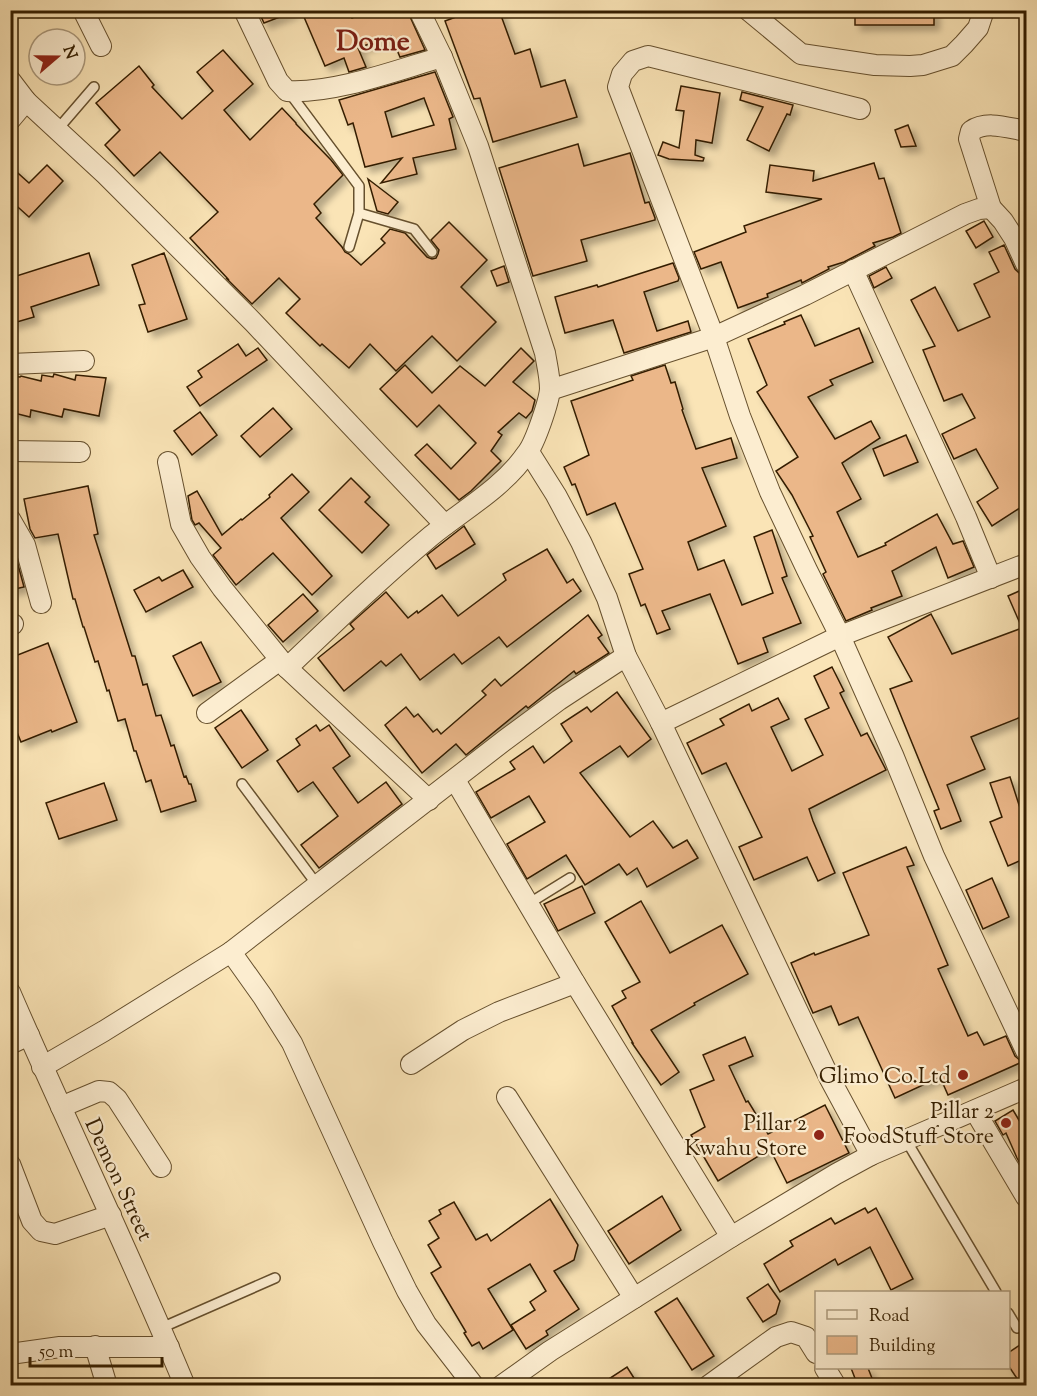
<svg xmlns="http://www.w3.org/2000/svg" width="1037" height="1396" viewBox="0 0 1037 1396" font-family="'Sorts Mill Goudy',serif">
<style>
.building{fill:#ebb789;stroke:#341e00;stroke-width:1.5;fill-rule:evenodd;filter:url(#shadow)}
.lines{fill:none;stroke-linecap:round;stroke-linejoin:round}
.lane-casing{stroke:#66502e;stroke-width:12}
.street-casing{stroke:#66502e;stroke-width:22}
.lane{stroke:#fcedd0;stroke-width:9}
.street{stroke:#fcedd0;stroke-width:20}
.poi-dot{fill:#8f2418;stroke:#fcedd0;stroke-width:2}
.labels{text-anchor:middle;stroke-width:4.5;stroke-linejoin:round;paint-order:stroke}
.poi-label{font-size:22px;fill:#341e00;stroke:#fcedd0;text-anchor:end}
.street-label{font-size:22px;fill:#341e00;stroke:#fcedd0}
.district-label{font-size:28px;font-weight:bold;fill:#7a1f14;stroke:#fcedd0}
</style>
<defs>
<filter id="shadow"><feDropShadow dx="5.5" dy="5.5" stdDeviation="3" flood-color="#0004"/></filter>
</defs>
<rect width="100%" height="100%" fill="#fae4b6"/>
<filter id="stains"><feTurbulence type="fractalNoise" baseFrequency=".00333" numOctaves="4"/><feColorMatrix values="0 0 0 0 .2 0 0 0 0 .09 0 0 0 0 .02 0 0 0 .5 -.17"/></filter>
<radialGradient id="worn" r=".72"><stop offset=".6" stop-color="#630" stop-opacity="0"/><stop offset="1" stop-color="#630" stop-opacity=".3"/></radialGradient>
<g class="building">
<path d="M258,10H293V12L264,23Z"/>
<path d="M301,10H349L352,18L371,10H407L425,50L400,57L391,36L358,48L366,67L349,72L344,58L325,66Z"/>
<path d="M475,10H499L515,54L530,49L541,87L565,80L577,117L493,142L480,98L474,99L445,21Z"/>
<rect x="855" y="10" width="79" height="15"/>
<path d="M223,50L253,84L224,110L250,140L282,108L296,123V124L331,160L343,175L314,204L321,213L316,218L342,247L345,252L349,254L361,265L385,243L381,239L390,229L405,233L427,257L432,259L436,258L438,254L439,250L431,240L449,222L487,260L461,287L496,322L457,361L432,336L396,371L370,344L349,368L322,344L320,346L286,313L300,299L279,278L252,304L227,279H228L190,238L218,212L160,152L134,176L105,145L120,130L96,103L139,66L154,85L152,87L182,119L213,91L197,72Z"/>
<path d="M435,72L453,117L449,119L456,149L413,158L417,174L381,183L402,158L365,167L353,123L348,125L339,100ZM424,98L434,125L392,137L385,112Z"/>
<path d="M681,86L720,93L712,143L696,140L695,155L704,158L703,161L669,159L658,155L663,142L679,148L684,111L676,110Z"/>
<path d="M742,92L793,105L790,115L787,114L769,151L747,140L763,107L740,100Z"/>
<path d="M908,125L916,146L901,147L895,130Z"/>
<path d="M578,144L584,166L630,153L645,203L649,202L655,218V220L581,240L587,261L533,276L499,168Z"/>
<path d="M874,163L879,179L884,178L901,233L893,237L873,243L875,246L844,262L828,267L829,269L802,283L801,280L767,294L768,297L738,308L721,262L701,269L694,252L746,232L744,226L822,199L766,192L770,165L814,171L813,181Z"/>
<path d="M47,165L63,181L29,217L10,200V166L29,183Z"/>
<path d="M368,179L398,202L388,214L377,211Z"/>
<path d="M984,221L993,237L976,248L966,231Z"/>
<path d="M1004,245L1015,269L1019,273L1023,275L1026,282V504L992,526L977,502L998,488L976,449L954,459L942,434L975,418L962,394L944,401L923,350L935,346L911,300L935,287L958,331L990,317L974,284L999,272L989,252Z"/>
<path d="M89,253L99,285L31,307L34,317L10,324V278Z"/>
<path d="M164,253L187,319L148,332L139,305L145,304L132,265Z"/>
<path d="M673,263L679,278L678,281L644,292L657,331L688,321L691,332L624,353L613,320L565,333L555,297L597,285L598,287Z"/>
<path d="M504,266L509,282L497,286L491,271Z"/>
<path d="M886,267L892,278L874,288L869,276Z"/>
<path d="M801,315L815,346L859,328L873,362L830,380L833,385L808,397L835,439L871,421L880,438L842,463L861,499L837,512L858,557L886,545L885,543L937,514L953,544L963,541L974,567L948,578L936,547L892,571L902,596L871,608L872,610L846,621L823,574L826,572L810,537L813,536L792,495L776,471L798,457L757,392L767,385L748,339L785,324L784,322Z"/>
<path d="M238,344L246,356L258,348L267,360L200,406L187,387L202,377L198,371Z"/>
<path d="M521,348L534,361L513,382L535,400L532,411L526,418L519,413L498,432L502,435L491,451L501,461L471,491L459,500L415,455L427,444L451,469L476,443L439,405L417,427L380,389L405,365L432,393L460,366L485,386Z"/>
<path d="M665,365L671,383L675,382L683,409L682,410L696,449L731,438L737,458L702,468L726,526L688,542L698,570L724,560L742,605L773,593L754,537L772,530L787,576L782,578L801,623L763,638L768,652L738,664L710,594L662,611L670,629L657,634L645,604L641,606L629,574L643,569L615,503L587,515L575,484L572,485L564,467L589,455L571,401L633,380L631,376Z"/>
<path d="M54,374L75,380L76,375L106,378L99,416L64,409L62,417L31,410L30,417L10,412V376L20,377L21,376L41,381L42,375L53,377Z"/>
<path d="M273,408L292,429L260,457L241,436Z"/>
<path d="M200,412L217,435L192,455L174,431Z"/>
<path d="M906,435L918,462L884,476L873,449Z"/>
<path d="M292,474L309,492L281,518L332,576L312,595L273,553L236,585L213,555L221,548L199,523L195,525L192,520L188,496L197,491L222,535L241,519L242,520L270,497L269,495Z"/>
<path d="M351,478L370,497L365,502L389,525L362,553L319,510Z"/>
<path d="M88,486L98,534L94,535L132,656H135L143,685L147,684L156,716L161,715L171,746L174,745L184,777L186,776L189,784H191L196,801L161,812L151,780L146,782L136,751H134L125,719L118,721L109,690L107,691L98,661L95,662L84,627H83L75,599H73L58,534L35,538L30,529L24,499Z"/>
<path d="M464,526L475,544L436,569L427,555Z"/>
<path d="M10,544L14,550L24,587L10,590Z"/>
<path d="M547,549L567,583L573,579L581,591L507,647L499,637L462,664L454,654L420,680L401,654L386,666L381,661L344,691L318,658L354,629L350,624L386,592L408,618L417,611L418,613L442,595L458,616L506,580L503,574Z"/>
<path d="M183,570L193,587L146,612L134,590L159,577L162,581Z"/>
<path d="M1026,588V715L971,737L985,769L947,785L961,821L941,829L934,811L939,809L890,689L912,681L888,637L931,614L952,654L1022,628L1008,596Z"/>
<path d="M303,594L318,611L283,642L268,625Z"/>
<path d="M588,615L602,635L598,638L609,653L576,674L574,671L528,708L526,706L466,755L456,744L422,773L385,725L406,707L414,717L418,714L433,732L437,729L441,734L486,695L482,691L495,679L501,686Z"/>
<path d="M201,642L221,682L193,696L173,656Z"/>
<path d="M48,643L77,722L52,732L51,730L21,742L10,715V658Z"/>
<path d="M832,667L844,691L840,693L861,736L867,733L886,770L809,809L813,821L835,873L818,881L807,857L754,880L739,847L762,837L726,763L702,774L687,743L724,725L720,719L749,704L752,711L778,698L789,719L771,727L792,771L823,755L805,719L829,708L814,676Z"/>
<path d="M617,692L651,739L628,757L620,746L580,773L630,837L653,821L673,848L687,840L698,858L647,887L637,868L627,875L619,864L585,885L566,855L527,879L507,844L545,822L529,796L491,818L476,792L515,769L510,762L533,746L544,763L572,741L561,724L587,707L591,712Z"/>
<path d="M241,710L268,750L242,768L215,728Z"/>
<path d="M316,725L320,731L329,725L350,756L333,768L358,803L386,782L402,804L319,868L301,845L338,816L313,782L298,792L277,761L300,745L296,739Z"/>
<path d="M1010,777L1021,811L1026,809V858L1008,866L990,822L1002,817L990,783Z"/>
<path d="M104,783L117,820L59,839L46,803Z"/>
<path d="M906,847L914,865L907,867L948,965L938,969L968,1036L977,1032L984,1045L1006,1036L1015,1056L1022,1062L948,1095L940,1077L895,1098L858,1017L839,1025L831,1006L813,1013L791,963L814,953L815,955L869,935L843,873Z"/>
<path d="M992,878L1009,917L983,929L966,890Z"/>
<path d="M582,886L595,913L558,931L544,904Z"/>
<path d="M641,901L670,953L722,925L748,974L694,1003L695,1005L651,1030L679,1072L661,1085L632,1043H633L612,1006L626,998L622,991L640,982L605,922Z"/>
<path d="M745,1037L753,1056L729,1066L746,1102L748,1101L768,1134L825,1105L849,1153L787,1183L770,1149L718,1181L691,1135L705,1127L690,1090L714,1080L703,1055Z"/>
<path d="M1013,1110L1026,1132V1174L1017,1158L1006,1133L1003,1135L995,1121Z"/>
<path d="M662,1196L681,1230L629,1264L608,1231Z"/>
<path d="M550,1199L578,1245L574,1260L554,1271L579,1309L546,1331L548,1335L526,1349L511,1325L535,1310L530,1302L546,1291L530,1264L488,1289L513,1330L483,1349L479,1342L472,1346L464,1333L466,1332L431,1273L441,1267L428,1245L439,1238L429,1221L441,1214L439,1210L454,1202L476,1240L487,1234L491,1241Z"/>
<path d="M865,1208L868,1213L876,1208L913,1279L891,1290L870,1247L838,1265L835,1259L780,1292L764,1264L793,1246L790,1241L831,1218L835,1224Z"/>
<path d="M768,1284L780,1301L776,1314L763,1322L747,1298Z"/>
<path d="M677,1298L714,1356L692,1370L655,1312Z"/>
<path d="M1026,1341V1386H1022L1008,1365V1353Z"/>
<path d="M627,1367L639,1386H598Z"/>
<path d="M851,1368H868L875,1386H858Z"/>
</g>
<g class="lines">
<g class="lane-casing">
<g id="lane">
<path d="M289,92L359,186V213L414,229L432,252"/>
<path d="M57,130L94,87"/>
<path d="M349,247L359,213"/>
<path d="M242,784L318,886"/>
<path d="M528,904L570,878"/>
<path d="M906,1140L996,1292"/>
<path d="M1008,1313L1017,1328"/>
<path d="M161,1328L275,1278"/>
</g>
</g>
<g class="street-casing">
<g id="street">
<path d="M83,10L101,46"/>
<path d="M244,10L278,81L287,91C334,94 397,70 442,57"/>
<path d="M748,10L801,54L875,65L910,66L923,65L952,56L964,44L978,28L984,10"/>
<path d="M10,80L26,101L106,175L253,322L445,525"/>
<path d="M860,109L648,56L633,61L622,74L618,87L714,337L740,416L770,492L807,570L840,636L893,755L934,856L1026,1051"/>
<path d="M10,120L26,101"/>
<path d="M1026,131C1008,128 987,120 971,131L969,139L991,208L1003,221L1014,238L1026,264"/>
<path d="M853,270L966,517L991,578"/>
<path d="M10,364L84,361"/>
<path d="M550,390L714,337L805,295L965,214L979,209L991,208"/>
<path d="M10,451L80,452"/>
<path d="M529,452L556,495L581,542L607,598L626,656L661,723L830,1079L871,1155"/>
<path d="M168,462L181,524L200,557L222,588L287,668L429,800"/>
<path d="M10,519L25,545L41,603"/>
<path d="M10,625L13,624"/>
<path d="M287,668C334,623 381,578 431,536C463,510 503,488 527,453C535,443 549,402 550,389C550,377 547,365 545,353L478,146L442,57L419,10"/>
<path d="M207,713L280,660"/>
<path d="M661,723L840,636L1026,564"/>
<path d="M455,780L575,983L731,1237"/>
<path d="M231,952L263,997L292,1043L383,1242L407,1291L426,1324L474,1386"/>
<path d="M10,992C67,1124 130,1253 185,1386"/>
<path d="M10,1044L29,1035"/>
<path d="M411,1064L463,1030L499,1012L575,983"/>
<path d="M42,1067L104,1031L231,952L505,740L559,700L626,656"/>
<path d="M507,1097L634,1298"/>
<path d="M61,1107L99,1091L109,1092L117,1099L161,1167"/>
<path d="M975,1111L1026,1197"/>
<path d="M10,1164L32,1221L41,1231L55,1234L111,1215"/>
<path d="M95,1346L107,1386"/>
<path d="M10,1354L60,1347H169"/>
<path d="M825,1368L836,1386"/>
<path d="M501,1386L550,1351L731,1237L836,1174L871,1155L1026,1088"/>
<path d="M708,1386L776,1337L791,1332L806,1337L816,1353"/>
</g>
</g>
<use href="#lane" class="lane"/>
<use href="#street" class="street"/>
</g>
<g class="poi-dot">
<circle cx="963" cy="1075" r="6"/>
<circle cx="1006" cy="1123" r="6"/>
<circle cx="819" cy="1135" r="6"/>
</g>
<g class="labels">
<g class="poi-label">
<text x="951" y="1083">Glimo Co.Ltd</text>
<text x="994" y="1118">Pillar 2<tspan x="994" dy="25">FoodStuff Store</tspan></text>
<text x="807" y="1130">Pillar 2<tspan x="807" dy="25">Kwahu Store</tspan></text>
</g>
<g class="street-label">
<text transform="translate(120 1179) rotate(65)" y="8">Demon Street</text>
</g>
<g class="district-label">
<text x="373" y="50">Dome</text>
</g>
</g>
<rect width="1037" height="1396" fill="none" stroke="#fae4b6" stroke-width="36"/>
<rect x="12" y="12" width="1013" height="1372" fill="none" stroke="#341e00" stroke-width="3"/>
<rect x="18" y="18" width="1001" height="1360" fill="none" stroke="#341e00" stroke-width="1.5"/>
<rect x="815" y="1291" width="195" height="78" fill="#fcedd0" stroke="#ac9a7d" stroke-width="1.5"/>
<rect x="827" y="1310" width="30" height="9" fill="#fcedd0" stroke="#ac9a7d" stroke-width="1.5"/>
<text x="869" y="1321" font-size="18" fill="#341e00">Road</text>
<rect x="827" y="1336" width="30" height="18" fill="#ebb789" stroke="#ac9a7d" stroke-width="1.5"/>
<text x="869" y="1351" font-size="18" fill="#341e00">Building</text>
<g transform="translate(57 57) rotate(70)"><circle r="28" fill="#fcedd0" stroke="#ac9a7d" stroke-width="1.5"/>
<path d="M0-4.5L10 22L0 15L-10 22Z" fill="#8f2418"/>
<text y="-9" font-size="16" font-weight="bold" text-anchor="middle" fill="#341e00">N</text>
</g>
<path d="M30 1357v9h132v-9" fill="none" stroke="#341e00" stroke-width="3"/>
<text x="39" y="1357" font-size="18" fill="#341e00" stroke="#fcedd0" stroke-width="4.5" paint-order="stroke">50 m</text>
<rect width="100%" height="100%" filter="url(#stains)"/>
<rect width="100%" height="100%" fill="url(#worn)"/>
</svg>
